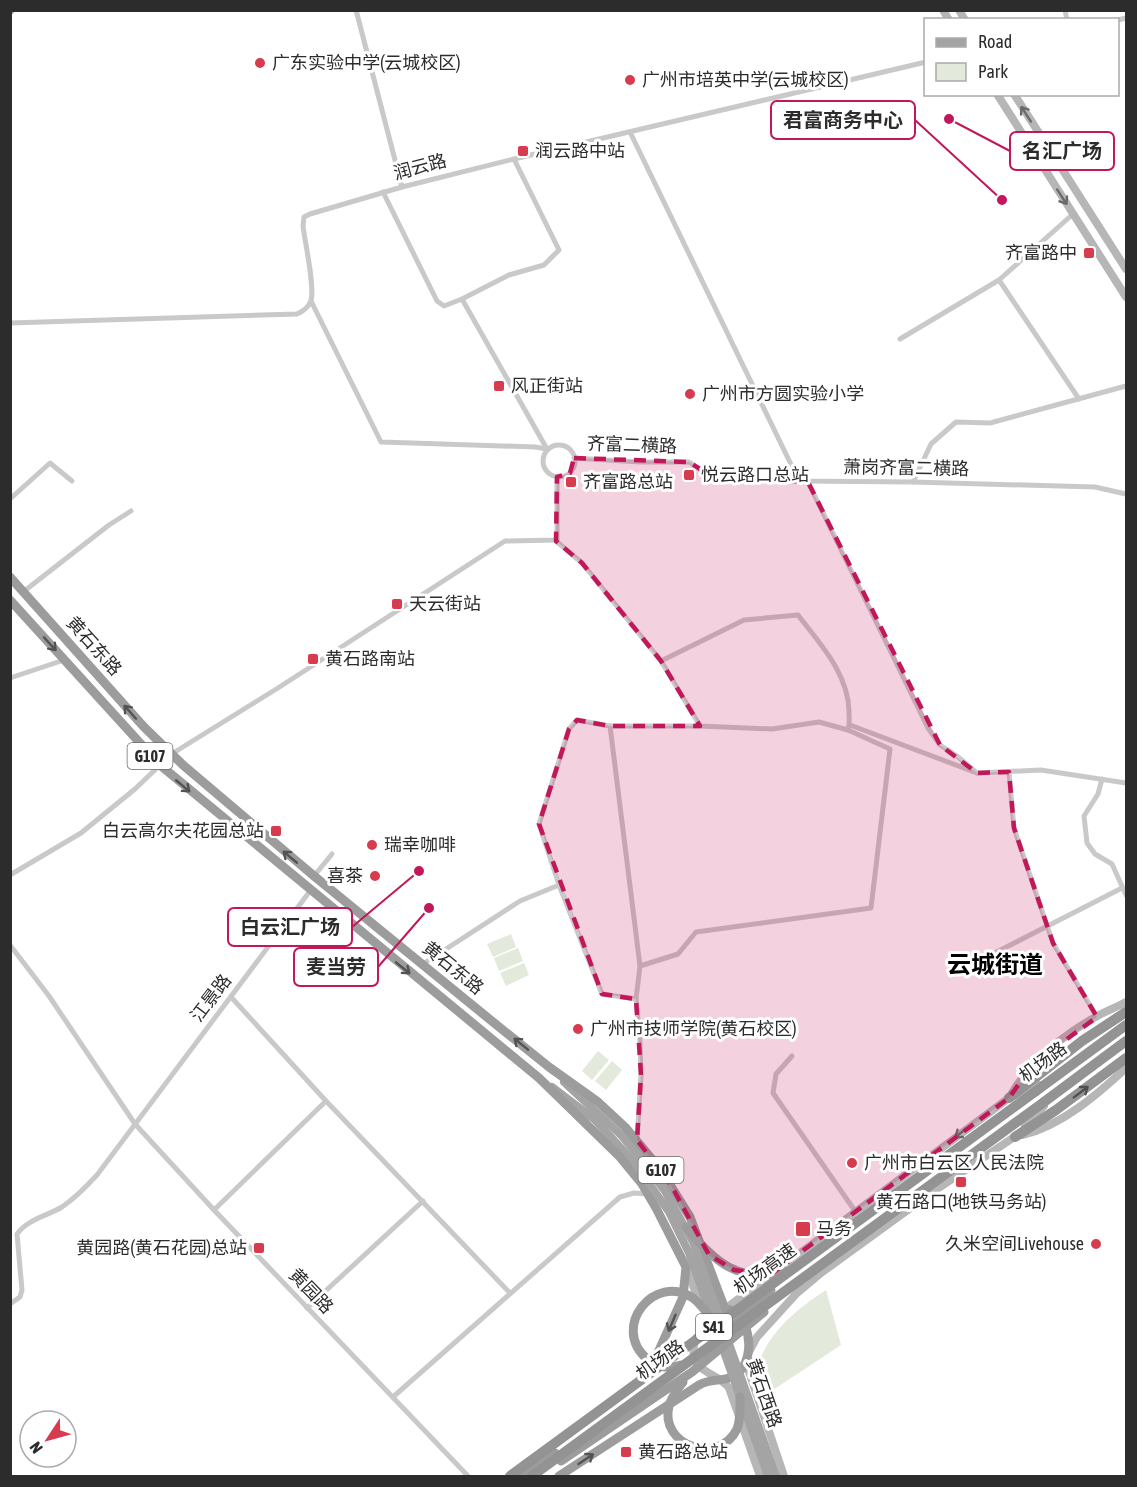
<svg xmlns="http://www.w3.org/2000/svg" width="1137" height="1487" viewBox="0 0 1137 1487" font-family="'Asap Condensed','Noto Sans SC',sans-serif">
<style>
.green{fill:#e3e9db}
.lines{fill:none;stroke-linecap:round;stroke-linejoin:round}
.minor{stroke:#c9c9c9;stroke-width:5}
.secondary{stroke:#b6b6b6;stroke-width:8}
.primary{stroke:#a4a4a4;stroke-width:8}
.trunk{stroke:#9c9c9c;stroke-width:9}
.motorway{stroke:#939393;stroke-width:10}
.primary-bridge{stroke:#a4a4a4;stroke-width:8}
.trunk-bridge{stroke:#9c9c9c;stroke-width:9}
.motorway-bridge{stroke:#939393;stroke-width:10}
.oneway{stroke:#6a6a6a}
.oneway2{stroke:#535353}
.oneway3{stroke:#505050}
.marked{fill:#c2185b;fill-opacity:0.2;stroke:#c2185b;stroke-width:4.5;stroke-dasharray:12 8;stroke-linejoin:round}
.poi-dot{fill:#d63b4e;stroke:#fff;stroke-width:2}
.labels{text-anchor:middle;stroke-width:6;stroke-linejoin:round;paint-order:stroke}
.shield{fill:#fff;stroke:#6b6b6b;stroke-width:1.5}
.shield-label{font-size:16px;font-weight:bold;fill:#2c2c2c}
.poi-label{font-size:18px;fill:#2c2c2c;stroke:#fff;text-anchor:start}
.street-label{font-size:18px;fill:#2c2c2c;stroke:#fff}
.district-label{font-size:24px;font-weight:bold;fill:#000;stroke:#fff}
.leader{fill:none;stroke:#c2185b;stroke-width:2}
.callout-dot{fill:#c2185b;stroke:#fff;stroke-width:2}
.callout{fill:#fff;stroke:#c2185b;stroke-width:2}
.callout-label{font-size:20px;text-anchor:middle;font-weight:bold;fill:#2c2c2c}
</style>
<rect width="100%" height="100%" fill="#fff"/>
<g class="green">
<path d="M511,934L516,947L493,957L487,944Z"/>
<path d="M518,948L523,961L499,971L494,958Z"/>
<path d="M524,963L529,975L506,986L500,973Z"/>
<path d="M598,1051L609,1060L592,1080L582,1071Z"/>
<path d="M612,1061L622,1070L606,1090L595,1081Z"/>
<path d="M826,1290L841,1345L761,1398C758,1389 755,1380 757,1371C764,1335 798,1308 826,1290Z"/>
</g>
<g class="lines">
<g class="minor">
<path d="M356,10L402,187"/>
<path d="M1065,10L1067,20"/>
<path d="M1118,20L1126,18"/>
<path d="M630,132L799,481"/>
<path d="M383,192L437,301L444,306L462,299L547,449"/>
<path d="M999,280L1079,399"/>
<path d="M462,299L509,275L544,265L559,250L514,159"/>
<path d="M311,301L381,442L535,447L547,449"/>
<path d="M10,323L297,314C304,311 308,308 311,301C315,286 305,243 303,226L304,217L310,214L402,187L514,159L926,62"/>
<path d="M900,339L999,280L1073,214"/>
<circle cx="559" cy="461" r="16"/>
<path d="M574,458L640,462H689L711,476L799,481L913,482L1095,487L1126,494"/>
<path d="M808,482L928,728L940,745L957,756L977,773"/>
<path d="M913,482L931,444L956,422L990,423L1126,386"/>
<path d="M10,499L50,463L72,481"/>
<path d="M556,541L582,563L661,661L700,726L772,729L819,722L848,730"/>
<path d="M23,592L109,525L131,511"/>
<path d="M10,678L64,660"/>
<path d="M850,725L977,773L1041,770L1126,783"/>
<path d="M610,726L640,966L636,999L640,1043L641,1075L637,1140"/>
<path d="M170,755L278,688L505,541L557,540V477"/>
<path d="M1009,772L1014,828L1053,943L1097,1017"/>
<path d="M1102,779L1098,794L1084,816L1087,843L1095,854L1112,864L1126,895"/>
<path d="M10,875L81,833L135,789L160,765"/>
<path d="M314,876L332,854"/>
<path d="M10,945L49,996L135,1124L214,1210L468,1476"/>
<path d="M965,958L987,957L1122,888"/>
<path d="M423,964L520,901L559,885"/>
<path d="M640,966L678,954L696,932L871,908L890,749L848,730C850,724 849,718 849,711C848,673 820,644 798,615L744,620L661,661"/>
<path d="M231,997L326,1101L510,1293"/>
<path d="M636,999L602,994L559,885L539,824L569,729L577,720L610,726H700"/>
<path d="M792,1056L776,1074L773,1093L855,1211"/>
<path d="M214,1210L326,1101"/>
<path d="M10,1304L20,1297L22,1290L17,1234C28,1219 47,1216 62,1207C75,1198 86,1187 97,1175L310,891"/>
<path d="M307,1308L423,1201"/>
<path d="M393,1397L620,1197L634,1193L648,1194"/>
</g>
<g class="secondary">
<path d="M943,10L949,20"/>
<path d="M959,10L965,20"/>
<path d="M997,94L1126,297"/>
<path d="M1014,94L1126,269"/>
<path d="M1012,1093C1031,1062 1061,1037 1092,1019C1103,1012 1115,1008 1126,1002"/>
<path d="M1025,1126L1044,1106"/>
<path d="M1023,1135C1062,1125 1097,1095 1126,1068"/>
<path d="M686,1267L700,1304"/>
<path d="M700,1327L708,1315L725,1309L1009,1098L1039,1085"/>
<path d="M696,1338C684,1373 717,1371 729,1388L760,1476"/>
<path d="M784,1476L749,1372L748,1354L757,1337L796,1294L821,1273L927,1196L1017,1135"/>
</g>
<g class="primary">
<path d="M10,11L11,10"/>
<path d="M564,1082L621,1135L640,1158"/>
<path d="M552,1087L594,1119L635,1163"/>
</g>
<g class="trunk">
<path d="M10,577L144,727L183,765L314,876L493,1022L549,1067L598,1102L625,1127L660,1169L690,1217L725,1309C735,1309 741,1317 745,1326C752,1343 750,1369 731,1377C720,1382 711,1378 699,1385L559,1476"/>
<path d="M10,600L160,765L539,1078L619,1156L642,1184L656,1208L686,1267L683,1297L651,1368"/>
<path d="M520,1476L555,1453"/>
</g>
<g class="motorway">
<path d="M1036,1091L1126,1025"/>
<path d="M1009,1098L1082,1041L1126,1012"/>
<path d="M1044,1102L1126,1041"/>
<path d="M1015,1137L1056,1110L1126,1058"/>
</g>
<g class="primary-bridge">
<path d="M640,1158L665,1191L693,1242L776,1476"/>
<path d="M635,1163L669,1212L689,1253L768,1476"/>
</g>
<g class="trunk-bridge">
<path d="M686,1227C715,1263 739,1284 788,1271"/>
<path d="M735,1323L771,1290"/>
<path d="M681,1365C668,1369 658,1368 647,1359C610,1327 655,1272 693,1298C702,1305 708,1314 714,1323"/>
<path d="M683,1382C677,1390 671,1397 669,1406C659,1446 719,1466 737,1429C741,1419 740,1408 740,1397"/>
<path d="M561,1461L692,1372L764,1312"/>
</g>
<g class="motorway-bridge">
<path d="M510,1476L1036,1091"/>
<path d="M532,1476L1044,1102"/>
</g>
</g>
<defs><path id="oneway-shaft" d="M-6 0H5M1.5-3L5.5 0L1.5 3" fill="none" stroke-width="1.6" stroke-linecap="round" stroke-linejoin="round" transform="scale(1.5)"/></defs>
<g class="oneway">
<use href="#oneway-shaft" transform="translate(1026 114) rotate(-123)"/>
<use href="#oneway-shaft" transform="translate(1062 197) rotate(57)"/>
<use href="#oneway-shaft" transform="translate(962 1132) rotate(143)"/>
</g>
<g class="oneway2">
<use href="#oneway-shaft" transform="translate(50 644) rotate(48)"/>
<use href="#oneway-shaft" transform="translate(130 712) rotate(-132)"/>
<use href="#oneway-shaft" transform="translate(183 786) rotate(40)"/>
<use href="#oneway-shaft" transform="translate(290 857) rotate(-140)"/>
<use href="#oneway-shaft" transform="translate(403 968) rotate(39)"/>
<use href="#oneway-shaft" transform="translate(521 1044) rotate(-141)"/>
<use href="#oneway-shaft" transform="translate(672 1323) rotate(113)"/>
<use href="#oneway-shaft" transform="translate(586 1459) rotate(-34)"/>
</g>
<use class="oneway3" href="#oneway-shaft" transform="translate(1081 1092) rotate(-37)"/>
<path class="marked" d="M574,458L689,462L711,476L808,482L940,745L977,773L1009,772L1014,828L1053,943L1097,1017L1033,1064L1009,1098L770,1275L734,1270L709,1255L671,1185L637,1140L641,1075L636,999L602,994L539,824L569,729L577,720L610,726H700L661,661L582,563L556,541L557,477L570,473Z"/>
<g class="poi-dot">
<circle cx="260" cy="63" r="6"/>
<circle cx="630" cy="80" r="6"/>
<rect x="517" y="145" width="12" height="12" rx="3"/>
<rect x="1083" y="247" width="12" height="12" rx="3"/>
<rect x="493" y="380" width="12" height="12" rx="3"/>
<circle cx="690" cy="394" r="6"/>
<rect x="683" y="469" width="12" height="12" rx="3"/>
<rect x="565" y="476" width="12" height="12" rx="3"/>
<rect x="391" y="598" width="12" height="12" rx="3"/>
<rect x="307" y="653" width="12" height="12" rx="3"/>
<rect x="270" y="825" width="12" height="12" rx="3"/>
<circle cx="372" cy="845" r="6"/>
<circle cx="375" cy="876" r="6"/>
<circle cx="578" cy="1029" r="6"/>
<circle cx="852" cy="1163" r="6"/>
<rect x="955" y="1176" width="12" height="12" rx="3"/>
<rect x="795" y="1221" width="16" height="16" rx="3"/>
<circle cx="1096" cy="1244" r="6"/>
<rect x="253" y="1242" width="12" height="12" rx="3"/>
<rect x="620" y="1446" width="12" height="12" rx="3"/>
</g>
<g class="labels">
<g class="shield">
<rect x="127.5" y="743" width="45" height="26" rx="4.5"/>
<rect x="638.5" y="1157" width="45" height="26" rx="4.5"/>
<rect x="696" y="1314" width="36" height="26" rx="4.5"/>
</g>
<g class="shield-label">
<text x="150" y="762">G107</text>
<text x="661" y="1176">G107</text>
<text x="714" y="1333">S41</text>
</g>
<g class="poi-label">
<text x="272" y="69">广东实验中学(云城校区)</text>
<text x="642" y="86">广州市培英中学(云城校区)</text>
<text x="535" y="157">润云路中站</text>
<text x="1077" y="259" text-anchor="end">齐富路中</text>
<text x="511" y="392">风正街站</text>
<text x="702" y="400">广州市方圆实验小学</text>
<text x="701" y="481">悦云路口总站</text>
<text x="583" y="488">齐富路总站</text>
<text x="409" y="610">天云街站</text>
<text x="325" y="665">黄石路南站</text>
<text x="264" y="837" text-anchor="end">白云高尔夫花园总站</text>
<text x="384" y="851">瑞幸咖啡</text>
<text x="363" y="882" text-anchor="end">喜茶</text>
<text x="590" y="1035">广州市技师学院(黄石校区)</text>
<text x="864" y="1169">广州市白云区人民法院</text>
<text x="961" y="1208" text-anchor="middle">黄石路口(地铁马务站)</text>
<text x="816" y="1235">马务</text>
<text x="1084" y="1250" text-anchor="end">久米空间Livehouse</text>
<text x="247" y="1254" text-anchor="end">黄园路(黄石花园)总站</text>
<text x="638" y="1458">黄石路总站</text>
</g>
<g class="street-label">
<text transform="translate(420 167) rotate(-15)" y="6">润云路</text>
<text transform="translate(632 445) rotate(2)" y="6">齐富二横路</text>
<text transform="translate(906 468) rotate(1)" y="6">萧岗齐富二横路</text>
<text transform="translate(94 646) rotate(48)" y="6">黄石东路</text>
<text transform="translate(453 968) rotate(39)" y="6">黄石东路</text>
<text transform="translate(211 998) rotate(-53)" y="6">江景路</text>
<text transform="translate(1043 1062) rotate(-37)" y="6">机场路</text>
<text transform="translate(765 1269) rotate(-36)" y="6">机场高速</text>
<text transform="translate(311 1291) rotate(46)" y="6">黄园路</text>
<text transform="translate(660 1360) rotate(-36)" y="6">机场路</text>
<text transform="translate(764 1393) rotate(71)" y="6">黄石西路</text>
</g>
<g class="district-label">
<text x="995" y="973">云城街道</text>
</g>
</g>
<path class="leader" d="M1002 200L915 120M949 119L1010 151M419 871L352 927M429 908L378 967"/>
<g class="callout-dot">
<circle cx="1002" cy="200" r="6"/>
<circle cx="949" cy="119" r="6"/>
<circle cx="419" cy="871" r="6"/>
<circle cx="429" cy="908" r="6"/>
</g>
<g class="callout">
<rect x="771" y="101" width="144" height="38" rx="6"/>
<rect x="1010" y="132" width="104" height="38" rx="6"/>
<rect x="228" y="908" width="124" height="38" rx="6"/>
<rect x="294" y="948" width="84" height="38" rx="6"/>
</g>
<g class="callout-label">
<text x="843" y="127">君富商务中心</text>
<text x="1062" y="158">名汇广场</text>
<text x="290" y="934">白云汇广场</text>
<text x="336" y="974">麦当劳</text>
</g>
<rect width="1137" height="1487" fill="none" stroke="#2c2c2c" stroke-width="24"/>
<rect x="924" y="18" width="195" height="78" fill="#ffffff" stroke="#ababab" stroke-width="1.5"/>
<rect x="936" y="38" width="30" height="9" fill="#a4a4a4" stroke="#ababab" stroke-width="1.5"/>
<text x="978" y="48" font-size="18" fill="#2c2c2c">Road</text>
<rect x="936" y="63" width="30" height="18" fill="#e3e9db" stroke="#ababab" stroke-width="1.5"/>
<text x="978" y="78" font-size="18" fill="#2c2c2c">Park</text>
<g transform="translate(48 1439) rotate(234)"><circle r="28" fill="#ffffff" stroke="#ababab" stroke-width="1.5"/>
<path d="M0-4.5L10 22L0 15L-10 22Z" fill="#d63b4e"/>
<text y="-9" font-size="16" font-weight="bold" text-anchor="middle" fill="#2c2c2c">N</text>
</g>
</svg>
